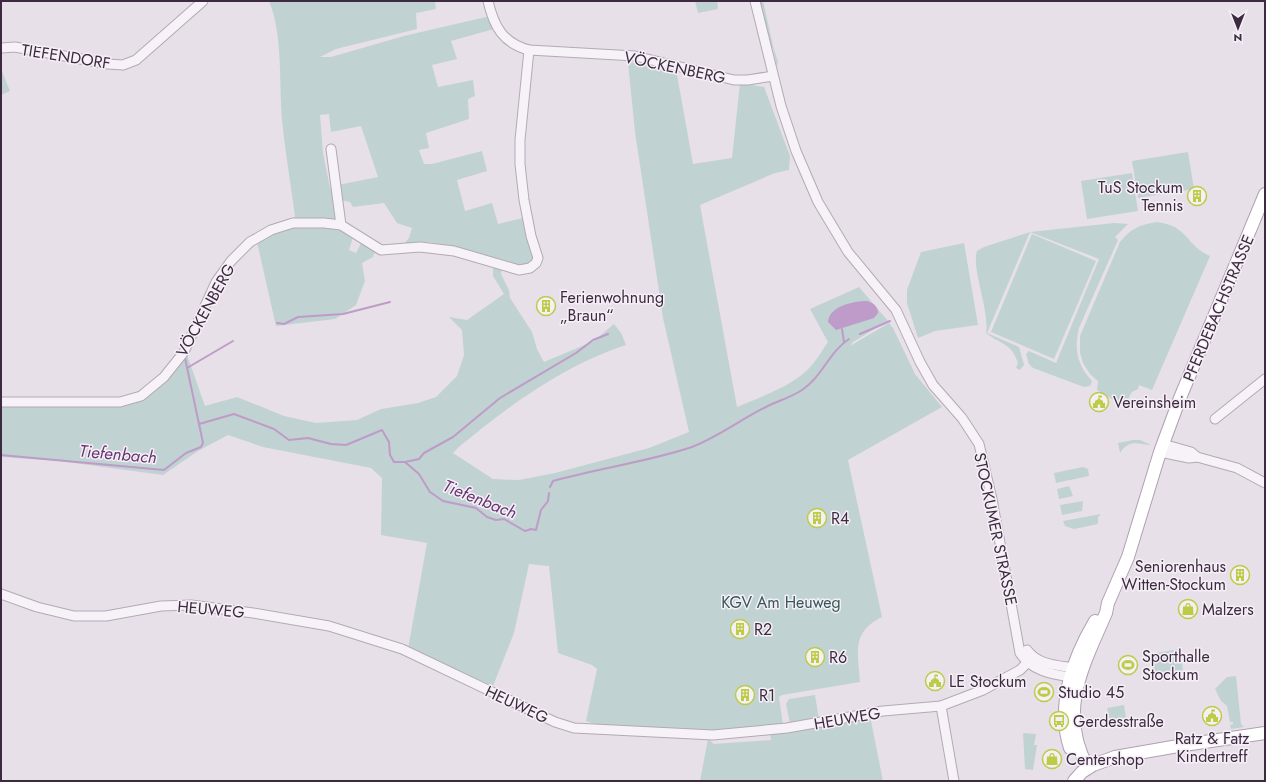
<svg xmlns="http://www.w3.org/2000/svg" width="1266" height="782" viewBox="0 0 1266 782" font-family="Jost,sans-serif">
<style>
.green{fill:#c1d2d2}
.water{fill:#be9bc8}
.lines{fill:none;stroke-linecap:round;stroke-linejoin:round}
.stream{stroke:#be9bc8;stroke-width:2}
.minor-casing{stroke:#b4a9b6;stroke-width:11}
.major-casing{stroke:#b19fb4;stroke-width:14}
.minor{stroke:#f6f2f7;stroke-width:9}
.major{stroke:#fff;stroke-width:12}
.labels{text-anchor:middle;stroke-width:3;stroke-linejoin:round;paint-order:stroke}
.street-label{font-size:16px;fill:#3d2940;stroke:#f5eff6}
.poi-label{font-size:16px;fill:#3d2940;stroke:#f5eff6;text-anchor:start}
.park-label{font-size:16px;fill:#36585b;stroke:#f5eff6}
.water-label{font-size:17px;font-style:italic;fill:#683373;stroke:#f5eff6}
</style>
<rect width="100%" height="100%" fill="#e7e0e8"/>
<g class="green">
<path d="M269,1H435L436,9L416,13L417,29L336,49L320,57H331L404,36L486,17L490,19L494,29L451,41L457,59L432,65L438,87L473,80L475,96L468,99L469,119L426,133L429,148L419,150L424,164H432L482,151L487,171L457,180L465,211L492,203L498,224L523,218L533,256L532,262L523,266L466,250L429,242L403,245L409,238L412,228L397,223L384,203L353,207L350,202L341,200L338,185L378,177L361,126L331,132L329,114L320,115L323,153L330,188L336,194L338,223L342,231L349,233L353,237L349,250L356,253L362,241L376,249L373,257L362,263L365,281L356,305L335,319L276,326L257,242L271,227L295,217C291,184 285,152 282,119C279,84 283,34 269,1Z"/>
<path d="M695,1H717L718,9L698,13Z"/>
<path d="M760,1H763L773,46L778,62L777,67L773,48L771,49Z"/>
<path d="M628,62L676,69L693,164L732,158L740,83L764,87L790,156L789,170L775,173L700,205L737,407C762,396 794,386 812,365C818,358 823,349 828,342L810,309L859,287L888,321L853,342L850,346L889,323L893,328L915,374L942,407L848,460L882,617C851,632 858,653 860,682L782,695L779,697L783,725L708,731L597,725L586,721L597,669L592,665L558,653L549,566L529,564L514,633L493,686L408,649L427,543L381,535L382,478L371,468L263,447L228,435L198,451L163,475L59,461L1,457V398L119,400L123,406L145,398L186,352L205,406L237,397L284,416L316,423L357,420L381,409L418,403L436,397L457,376L464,355L462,330L449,317L467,320L504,294L493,276V265L502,268L501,274L509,290L510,298L532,332L537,349L544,362L594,341L614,324L621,333L626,345C573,362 524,395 481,429C472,437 461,444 453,453L493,479L519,480L555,473L649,448L689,432L663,318L635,132Z"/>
<path d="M1,69L10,91L1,95Z"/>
<path d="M1188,152L1194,189L1138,198L1132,161Z"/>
<path d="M1132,173L1138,211L1087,219L1081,181Z"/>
<path d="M1157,222C1189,226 1186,246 1210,256L1152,390L1139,385L1138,389L1132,392L1125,404L1115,401L1097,390L1098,381L1090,374L1083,363L1080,353V336L1120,242C1130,229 1141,224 1157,222Z"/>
<path d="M1114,223L1128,224L1115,237L1118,240L1079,328C1074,349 1077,365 1092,381L1090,386L1084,387L1033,368L1029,364L1026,354L1029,351L1056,363L1099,259L1030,232L987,333L1019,347L1024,365L1020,370L1016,368L1018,363C1011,342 1001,345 986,333C990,312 971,267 977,251L984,247L1030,232Z"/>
<path d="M1032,234L1096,261L1054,359L991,332Z"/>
<path d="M964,243L978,325L935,331L918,338L907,303V290L921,252Z"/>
<path d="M1133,440H1140L1151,445C1139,445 1130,438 1120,453L1118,443Z"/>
<path d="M1083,467L1088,469L1089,476L1056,483L1054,473Z"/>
<path d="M1069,486L1073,496L1059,499L1057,489Z"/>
<path d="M1083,501L1082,511L1062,515L1060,505Z"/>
<path d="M1101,514L1098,517V524L1074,529L1065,526L1063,521Z"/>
<path d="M1180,649L1183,670L1153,674L1150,654Z"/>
<path d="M1236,676L1241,724L1244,727L1231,729L1230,725L1233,724V722H1230L1227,706L1221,701L1215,689L1227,677Z"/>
<path d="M815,695L819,719L790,724L786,704L789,699Z"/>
<path d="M1124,705L1126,718L1110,721L1107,708Z"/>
<path d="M870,716L883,781H700L708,739L714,744L771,740L770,733Z"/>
<path d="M1023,733L1036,734L1034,745H1037L1033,770L1025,769Z"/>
</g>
<path class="water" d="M867,301C873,303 878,306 878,313L874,318L836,330L828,322C829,306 854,301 867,301Z"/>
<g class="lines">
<g class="stream">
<path d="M277,323L284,324L298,317L343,314L390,302"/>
<path d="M842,329L844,342"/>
<path d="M860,334L890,321"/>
<path d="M185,358L199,424"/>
<path d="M187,368L233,341"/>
<path d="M1,455L164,470L186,453L201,447L203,443L199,424L234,414L274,429L289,440L308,438L331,444L346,445L382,430L389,442L390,455L394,462H405L419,474L430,492L443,501L476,508L487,517L496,520L504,519L525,531L531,529L536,530L541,510L548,501L549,493"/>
<path d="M405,462L419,459L424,453L453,437L500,398L576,353L593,340L608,334"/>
<path d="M550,487L553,481C599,468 647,462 692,447C718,437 740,420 764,408C777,401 790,398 802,390C822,377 829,352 849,339"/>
</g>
<g class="minor-casing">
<g id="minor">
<path d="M488,1C494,27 503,43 529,50L635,56L734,80H748L773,76"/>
<path d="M755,1L781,106L796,151L818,202L848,252L896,310L920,362L933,385L962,418L979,444L992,499L1020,653C1032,671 1051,674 1070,677"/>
<path d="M1,48L15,47L108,64L123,65L136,60L203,1"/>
<path d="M331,149L341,225L381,250L420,247L454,251L519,270L530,268L536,263L538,258L531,236L524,200L520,164V140L529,50"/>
<path d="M1,402H120L141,396L164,377L184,352L216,282L231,261L250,242L271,230L293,223H324L341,225"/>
<path d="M1215,419L1265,379"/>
<path d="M1163,444L1191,452L1197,457L1237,468L1265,483"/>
<path d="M1160,452L1189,458L1197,457"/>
<path d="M1,594L37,607L74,616H106L161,606L191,605L253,613L329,626L402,649L555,722L574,728L713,735L787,728L883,711L941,706L983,690L1020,670L1027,663L1029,653"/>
<path d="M1027,650C1038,665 1056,665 1074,668"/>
<path d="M941,706L954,781"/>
</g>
</g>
<g class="major-casing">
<g id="major">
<path d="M1070,748C1056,705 1073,658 1095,621"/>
<path d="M1088,768C1057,712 1083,666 1106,613L1108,603L1128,557L1160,452L1180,398L1265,194"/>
<path d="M1074,781L1082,772L1093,765L1115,757L1184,745L1265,733"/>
</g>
</g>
<use href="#minor" class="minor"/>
<use href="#major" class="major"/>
</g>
<defs>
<g id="building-ring" transform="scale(1)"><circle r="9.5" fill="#f5eff6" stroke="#bccc46" stroke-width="1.5"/><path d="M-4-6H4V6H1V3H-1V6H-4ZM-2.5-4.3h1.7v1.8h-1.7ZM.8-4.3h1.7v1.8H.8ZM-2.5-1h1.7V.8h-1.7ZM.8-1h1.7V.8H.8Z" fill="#bccc46"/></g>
<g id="civic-ring" transform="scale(1)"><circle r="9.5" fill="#f5eff6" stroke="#bccc46" stroke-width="1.5"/><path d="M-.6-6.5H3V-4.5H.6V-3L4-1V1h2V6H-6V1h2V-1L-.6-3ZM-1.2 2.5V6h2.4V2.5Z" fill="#bccc46"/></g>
<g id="shop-ring" transform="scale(1)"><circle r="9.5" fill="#f5eff6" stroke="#bccc46" stroke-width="1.5"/><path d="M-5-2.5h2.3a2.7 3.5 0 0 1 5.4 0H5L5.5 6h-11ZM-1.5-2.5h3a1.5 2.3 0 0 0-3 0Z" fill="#bccc46"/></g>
<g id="stadium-ring" transform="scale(1)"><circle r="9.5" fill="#f5eff6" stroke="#bccc46" stroke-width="1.5"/><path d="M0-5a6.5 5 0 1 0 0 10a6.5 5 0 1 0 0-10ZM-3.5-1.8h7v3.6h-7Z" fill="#bccc46"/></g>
<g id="bus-ring" transform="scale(1)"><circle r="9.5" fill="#f5eff6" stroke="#bccc46" stroke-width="1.5"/><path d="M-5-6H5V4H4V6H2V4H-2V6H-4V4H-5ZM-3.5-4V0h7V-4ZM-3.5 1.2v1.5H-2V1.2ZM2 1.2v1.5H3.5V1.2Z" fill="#bccc46"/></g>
</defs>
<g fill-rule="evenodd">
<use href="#building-ring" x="1197" y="196"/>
<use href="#building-ring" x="546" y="306"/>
<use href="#civic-ring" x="1099" y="402"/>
<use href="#building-ring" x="817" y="518"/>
<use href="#building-ring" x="1240" y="575"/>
<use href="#shop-ring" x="1188" y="609"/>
<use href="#building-ring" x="740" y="629"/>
<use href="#building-ring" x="815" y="657"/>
<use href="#stadium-ring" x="1128" y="665"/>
<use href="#civic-ring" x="935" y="681"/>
<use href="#stadium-ring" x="1044" y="692"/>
<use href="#building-ring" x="745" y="695"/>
<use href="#civic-ring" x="1212" y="716"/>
<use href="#bus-ring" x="1059" y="721"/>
<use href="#shop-ring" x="1052" y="759"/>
</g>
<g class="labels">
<g class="street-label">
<text transform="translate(66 56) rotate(9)" y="6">TIEFENDORF</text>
<text transform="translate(675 67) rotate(12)" y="6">VÖCKENBERG</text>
<text transform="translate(1218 308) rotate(-67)" y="6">PFERDEBACHSTRASSE</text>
<text transform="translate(205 310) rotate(-61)" y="6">VÖCKENBERG</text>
<text transform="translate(996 529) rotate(78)" y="6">STOCKUMER STRASSE</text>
<text transform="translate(211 609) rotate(5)" y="6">HEUWEG</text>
<text transform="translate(517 704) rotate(25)" y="6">HEUWEG</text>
<text transform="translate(847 718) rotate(-10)" y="6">HEUWEG</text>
</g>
<g class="poi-label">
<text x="1183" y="193" text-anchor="end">TuS Stockum<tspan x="1183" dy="18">Tennis</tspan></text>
<text x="560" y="303">Ferienwohnung<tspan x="560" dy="18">„Braun“</tspan></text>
<text x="1113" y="408">Vereinsheim</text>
<text x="831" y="524">R4</text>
<text x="1226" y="572" text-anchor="end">Seniorenhaus<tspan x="1226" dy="18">Witten-Stockum</tspan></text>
<text x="1202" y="615">Malzers</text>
<text x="754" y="635">R2</text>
<text x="1142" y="662">Sporthalle<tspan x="1142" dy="18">Stockum</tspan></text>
<text x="829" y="663">R6</text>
<text x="949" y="687">LE Stockum</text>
<text x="1058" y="698">Studio 45</text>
<text x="759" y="701">R1</text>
<text x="1073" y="727">Gerdesstraße</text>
<text x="1212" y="744" text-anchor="middle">Ratz &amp; Fatz<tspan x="1212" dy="18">Kindertreff</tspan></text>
<text x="1066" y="765">Centershop</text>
</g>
<g class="park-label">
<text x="781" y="608">KGV Am Heuweg</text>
</g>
<g class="water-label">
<text transform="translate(118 454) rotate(5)" y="6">Tiefenbach</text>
<text transform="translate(480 499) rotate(22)" y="6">Tiefenbach</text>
</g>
</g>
<rect width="1266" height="782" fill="none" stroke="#3d2940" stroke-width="4"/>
<g transform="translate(1238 28) rotate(180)" stroke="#f5eff6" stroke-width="3" paint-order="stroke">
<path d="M0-3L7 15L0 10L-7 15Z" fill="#3d2940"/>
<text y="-6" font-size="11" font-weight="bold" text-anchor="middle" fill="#3d2940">N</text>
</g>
</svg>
